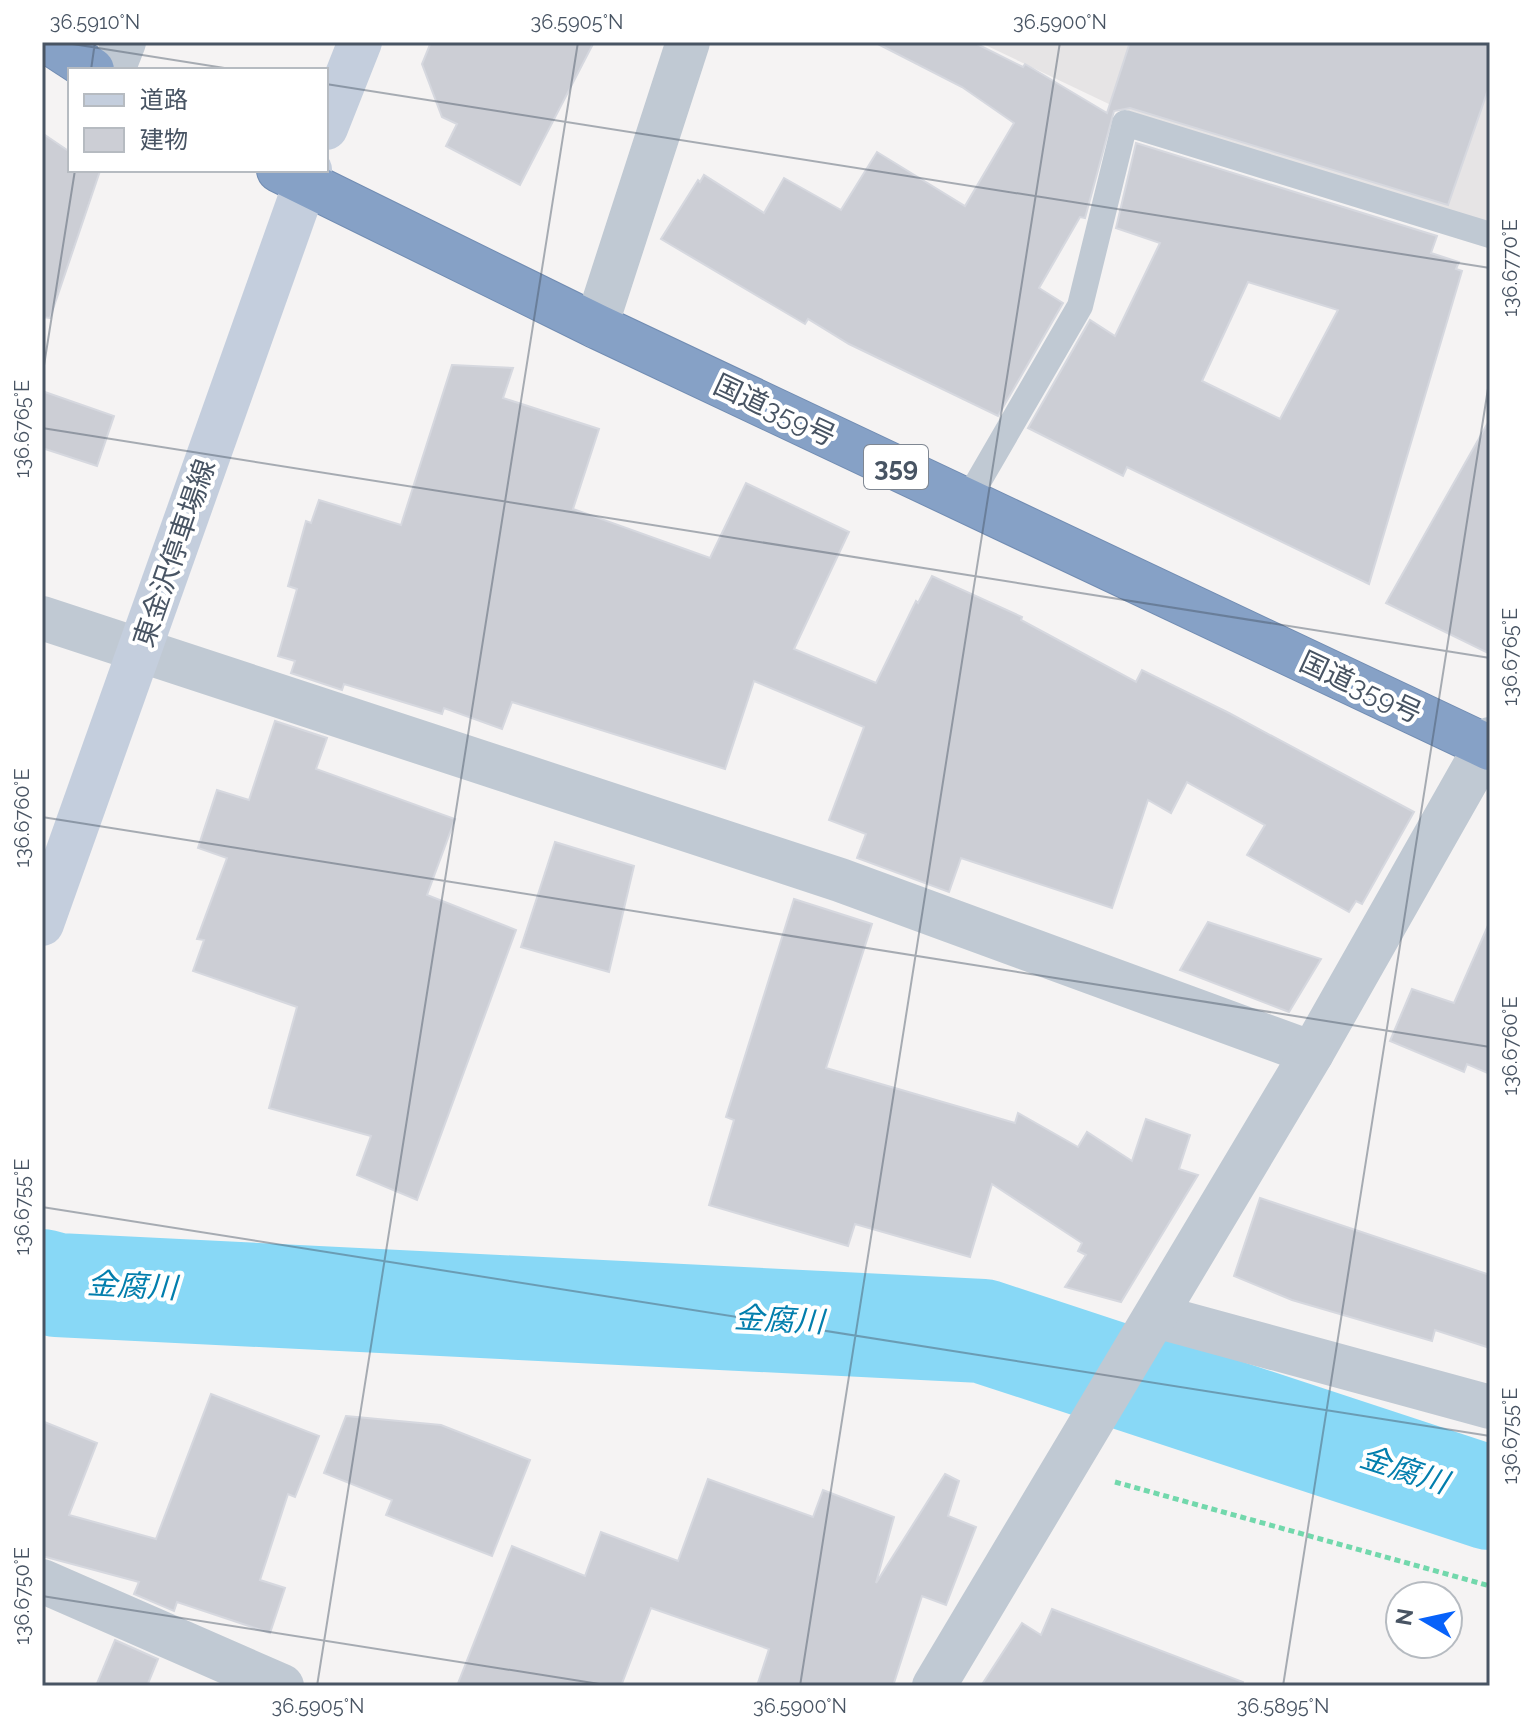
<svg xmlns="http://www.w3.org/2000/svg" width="1532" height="1728" viewBox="0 0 1532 1728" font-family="Raleway,'Noto Sans JP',sans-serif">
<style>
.education{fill:#e6e4e5}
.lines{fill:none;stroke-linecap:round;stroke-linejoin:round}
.river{stroke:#88d8f6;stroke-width:104}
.building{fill:#ccced5;stroke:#d6d8df;stroke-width:2;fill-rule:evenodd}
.highway-casing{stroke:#718cb2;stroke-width:46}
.path{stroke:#72d8ac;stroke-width:5;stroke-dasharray:6 4;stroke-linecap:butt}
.lane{stroke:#c0c9d3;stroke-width:26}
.street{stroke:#c0c9d3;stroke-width:44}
.secondary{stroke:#c4cedd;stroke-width:44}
.highway{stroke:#86a1c6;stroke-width:44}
.ticks{fill:none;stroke:#485463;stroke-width:2;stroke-opacity:0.45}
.labels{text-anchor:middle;stroke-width:8;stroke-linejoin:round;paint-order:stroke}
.shield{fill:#fff;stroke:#7f8792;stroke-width:2}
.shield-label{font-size:26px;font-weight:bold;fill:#485463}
.street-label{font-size:28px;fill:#485463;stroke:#fff}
.water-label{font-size:30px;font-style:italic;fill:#027ead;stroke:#fff}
.neatline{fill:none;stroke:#485463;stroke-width:3}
.ticks-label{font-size:20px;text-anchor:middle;fill:#485463}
</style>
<rect width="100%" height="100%" fill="#f5f3f3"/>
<path class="education" d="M979,42H1490V218L1486,231L1111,105Z"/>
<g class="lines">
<path class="river" d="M42,1281L57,1285L983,1331L1490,1498"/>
</g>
<g class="building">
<path d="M431,42H594L520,185L446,146L457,124L442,117L422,64Z"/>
<path d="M874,42H973L1023,67L1025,64L1107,113L1130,42H1490V84L1448,205L1130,108L1114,111L1085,218L1080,217L1039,288L1063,303L998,416L849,344L808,319L805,324L661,239L698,180L700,182L704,175L764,213L784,178L841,210L877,152L965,206L1014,123L962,87Z"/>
<path d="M42,133L70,152V170L100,171L50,318L42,317Z"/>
<path d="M1136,143L1437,236L1431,253L1459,262L1456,269L1462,271L1369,584L1127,467L1123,476L1028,428L1090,320L1115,336L1160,243L1116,228ZM1248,282L1338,310L1280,419L1202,381Z"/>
<path d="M452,365L513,368L503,398L599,429L573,509L710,558L746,483L849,532L794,649L876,683L916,601L918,603L932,576L1022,617L1021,620L1136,682L1142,670L1229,713L1414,812L1362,904L1356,901L1349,912L1247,855L1265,825L1187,782L1171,813L1148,800L1112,908L961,858L949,892L857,858L866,834L829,820L864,727L754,681L725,769L512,702L502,729L444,708L442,714L344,684L342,690L291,673L295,661L278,656L297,589L288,586L306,521L311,523L319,500L401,525Z"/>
<path d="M42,391L114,416L97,466L42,448Z"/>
<path d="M1490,419V654L1386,603Z"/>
<path d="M275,721L327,738L316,769L455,819L427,895L516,930L417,1200L357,1175L371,1136L269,1108L297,1007L193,971L204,940L197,939L227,858L198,848L217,790L249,800Z"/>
<path d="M555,842L634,866L609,972L521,947Z"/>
<path d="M794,899L872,924L826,1068L1015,1123L1018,1113L1078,1147L1087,1132L1132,1161L1146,1119L1190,1135L1179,1169L1198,1175L1121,1302L1065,1287L1086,1255L1078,1251L1082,1243L992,1184L970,1257L855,1224L848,1246L709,1205L734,1120L726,1117Z"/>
<path d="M1490,921V1074L1467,1064L1464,1072L1390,1041L1412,989L1454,1003Z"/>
<path d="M1208,922L1321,959L1289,1012L1180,970Z"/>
<path d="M1260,1198L1490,1275V1348L1435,1330L1432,1341L1292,1300L1234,1276Z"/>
<path d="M211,1394L319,1436L295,1497L288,1494L260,1580L285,1588L270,1633L177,1602L174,1611L134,1594L139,1582L42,1556V1421L97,1443L69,1515L156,1539Z"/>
<path d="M346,1416L441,1425L530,1460L492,1556L386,1515L392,1500L324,1473Z"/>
<path d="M945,1474L959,1481L948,1516L976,1527L946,1605L922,1596L893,1686H757L769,1649L651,1608L621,1686H457L512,1546L585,1576L601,1532L678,1561L708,1479L813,1517L823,1490L894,1517L876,1583Z"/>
<path d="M1052,1609L1243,1682L1242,1686H981L1022,1623L1041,1635Z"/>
<path d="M115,1640L158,1659L147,1686H96Z"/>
</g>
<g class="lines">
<g class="highway-casing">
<g id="highway">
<path d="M49,42L92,70"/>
<path d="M279,170L596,326L1490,748"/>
</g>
</g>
<path class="path" d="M1115,1482L1490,1586"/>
<path class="lane" d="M967,501L1080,306L1125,123L1490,235"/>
<g class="street">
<path d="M113,70L124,42"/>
<path d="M596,326L688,42"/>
<path d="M42,618L840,880L1312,1053"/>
<path d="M1156,1316L1490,1407"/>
<path d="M42,1581L282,1686"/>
<path d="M934,1686L1312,1053L1490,739"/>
</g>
<g class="secondary">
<path d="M326,128L360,42"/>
<path d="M42,924L310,170"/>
</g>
<use href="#highway" class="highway"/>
</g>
<path class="ticks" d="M60,42L237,70M91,70L95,42M326,84L1490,268M42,378L75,170M42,428L1490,658M42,817L1490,1047M42,1207L1490,1436M42,1596L612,1686M317,1686L578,42M800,1686L1060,42M1283,1686L1490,376"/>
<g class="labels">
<rect class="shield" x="864" y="445" width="64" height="44" rx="6"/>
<g class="shield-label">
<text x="896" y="476">359</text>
</g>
<g class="street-label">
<text transform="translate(775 410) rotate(25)" y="10">国道359号</text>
<text transform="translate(174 553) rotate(-71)" y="10">東金沢停車場線</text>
<text transform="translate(1361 687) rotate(25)" y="10">国道359号</text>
</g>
<g class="water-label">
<text transform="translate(132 1286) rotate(3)" y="10">金腐川</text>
<text transform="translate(779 1320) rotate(3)" y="10">金腐川</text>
<text transform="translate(1404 1470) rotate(18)" y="10">金腐川</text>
</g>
</g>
<rect width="1532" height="1728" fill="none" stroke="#ffffff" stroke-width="88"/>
<rect x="68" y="68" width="260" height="104" fill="#ffffff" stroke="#b6bbc1" stroke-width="2"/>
<rect x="84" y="94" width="40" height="12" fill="#c4cedd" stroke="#b6bbc1" stroke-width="2"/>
<text x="140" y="108" font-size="24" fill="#485463">道路</text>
<rect x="84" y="128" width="40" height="24" fill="#ccced5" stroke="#b6bbc1" stroke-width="2"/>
<text x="140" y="148" font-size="24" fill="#485463">建物</text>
<g transform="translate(1424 1620) rotate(279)"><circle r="38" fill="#ffffff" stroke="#b6bbc1" stroke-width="2"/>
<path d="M0-6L14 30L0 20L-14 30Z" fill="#0862fa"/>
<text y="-12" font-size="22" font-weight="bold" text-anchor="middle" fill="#485463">N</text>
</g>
<rect x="44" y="44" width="1444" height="1640" class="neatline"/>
<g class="ticks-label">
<text x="95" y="29">36.5910°N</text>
<text x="577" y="29">36.5905°N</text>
<text x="1060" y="29">36.5900°N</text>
<text transform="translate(1510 268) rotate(-90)" y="7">136.6770°E</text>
<text transform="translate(22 429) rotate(-90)" y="7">136.6765°E</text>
<text transform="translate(1510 657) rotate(-90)" y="7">136.6765°E</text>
<text transform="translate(22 818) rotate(-90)" y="7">136.6760°E</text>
<text transform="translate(1510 1046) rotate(-90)" y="7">136.6760°E</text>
<text transform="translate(22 1207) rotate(-90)" y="7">136.6755°E</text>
<text transform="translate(1510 1436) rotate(-90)" y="7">136.6755°E</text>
<text transform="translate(22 1596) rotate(-90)" y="7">136.6750°E</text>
<text x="318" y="1713">36.5905°N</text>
<text x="800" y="1713">36.5900°N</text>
<text x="1283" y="1713">36.5895°N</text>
</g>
</svg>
